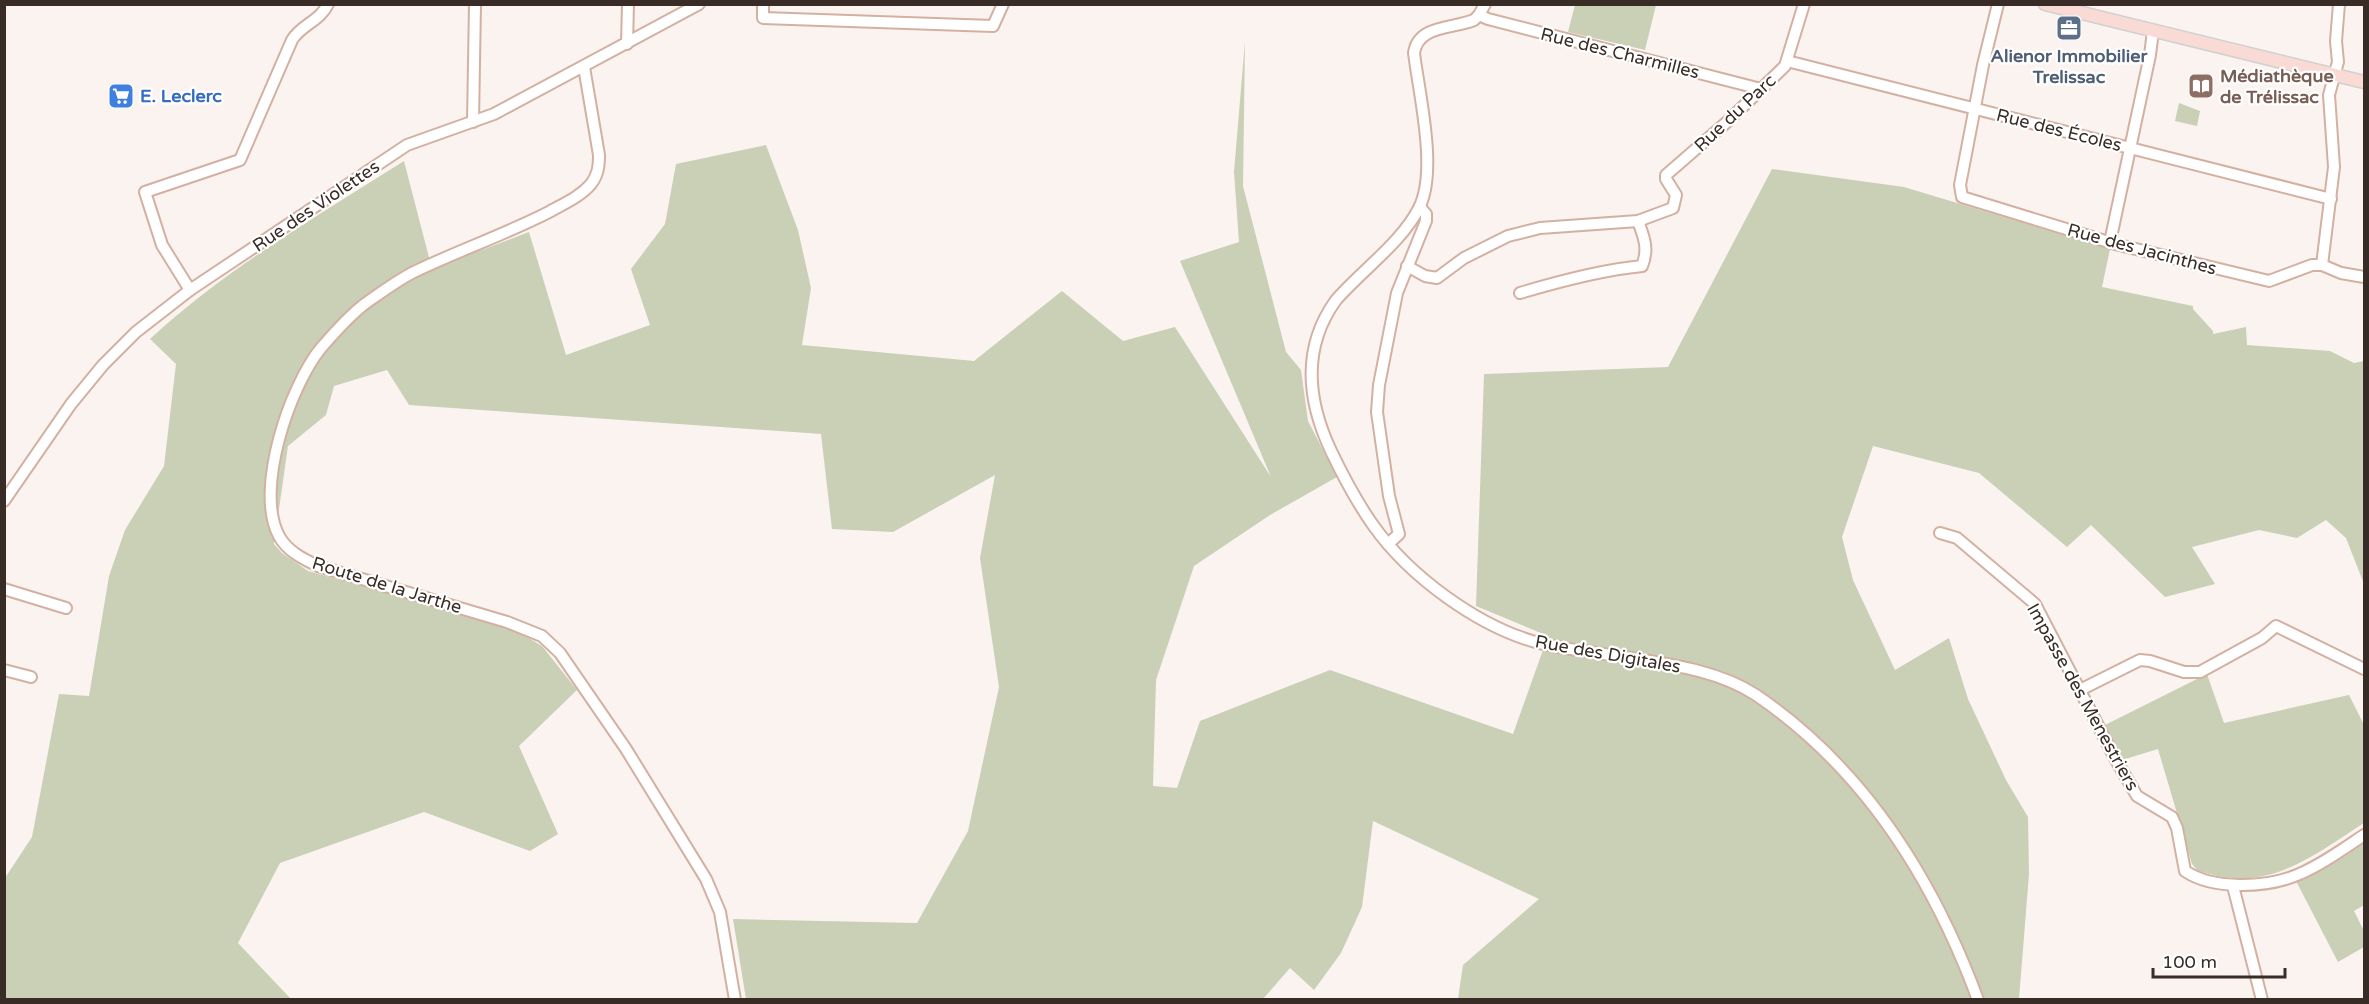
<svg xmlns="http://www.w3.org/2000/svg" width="2369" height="1004" viewBox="0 0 2369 1004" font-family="'Varela Round',sans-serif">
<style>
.green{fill:#c9d0b6}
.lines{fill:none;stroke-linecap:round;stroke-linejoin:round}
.minor-casing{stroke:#d3b1a2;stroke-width:14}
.major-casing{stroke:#d3d1cf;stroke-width:15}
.minor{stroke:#fff;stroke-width:10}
.major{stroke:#fadad4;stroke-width:12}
.labels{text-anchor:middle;stroke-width:4.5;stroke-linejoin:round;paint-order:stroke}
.street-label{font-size:18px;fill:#392c26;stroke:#fff}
.service-label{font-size:18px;font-weight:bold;fill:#4e5e75;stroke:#fff}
.education-label{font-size:18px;font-weight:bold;fill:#785e54;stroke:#fff;text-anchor:start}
.shop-label{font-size:18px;font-weight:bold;fill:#366cbe;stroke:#fff;text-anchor:start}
</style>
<rect width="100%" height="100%" fill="#faf3f0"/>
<g class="green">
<path d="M1575,5H1656L1645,50L1568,32Z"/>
<path d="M1245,41L1243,186L1286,352L1301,370L1308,421L1337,477L1270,515L1194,566L1156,680L1153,786L1177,788L1200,721L1330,670L1513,734L1548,636L1476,606L1484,374L1668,367L1772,169L1904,187L2110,249L2102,287L2193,306V309L2213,331V334L2246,327L2247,345L2330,351L2354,363L2364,361V584L2346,538L2326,520L2297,538L2259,530L2192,547L2215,584L2165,597L2091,525L2067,547L1979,473L1873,446L1842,537L1853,580L1895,670L1949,638L1968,699L2006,780L2028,817L2029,874L2019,999H1458L1463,965L1539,899L1373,821L1362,907L1341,953L1314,990L1290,968L1263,999H746L733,919L917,923L968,831L999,687L980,558L995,475L893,532L832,529L821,434L409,405L387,370L334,386L326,415L288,446L274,544L282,553L308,571L510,627L542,646L577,690L519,746L558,834L530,851L424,812L280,863L238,943L291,999L5,1000V878L32,837L59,694L89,696L109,576L125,530L164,466L176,364L150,339C227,268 316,217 404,161L432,269L529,232L566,355L650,325L631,269L665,224L676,164L766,145L798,230L811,288L802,345L974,361L1062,291L1123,341L1175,327L1271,477L1180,261L1239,242L1234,172Z"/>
<path d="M2179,103L2200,111L2197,126L2175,121Z"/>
<path d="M2207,674L2224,723L2349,695L2364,725V823C2325,848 2284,881 2235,878C2223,878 2210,874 2198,871L2192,864L2158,749L2122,760L2105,725Z"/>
<path d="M2362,842L2364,847V905L2354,911L2364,931V947L2338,962L2295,879Z"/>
</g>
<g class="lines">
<g class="minor-casing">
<g id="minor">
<path d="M763,4V18L993,26L1003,4"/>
<path d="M1485,4L1479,15L1474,20C1452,29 1418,25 1414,53C1419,94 1438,171 1419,208C1402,242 1361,271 1336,300C1302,347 1307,400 1331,451C1343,476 1356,501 1373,525C1409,576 1478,627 1539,643C1567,650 1596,652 1624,657C1667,664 1718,670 1756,695C1865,769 1933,878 1978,1000"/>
<path d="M1998,4L1983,65L1960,185L1962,197L2115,244L2269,281L2312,265H2322L2341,273L2364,277"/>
<path d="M1479,15L1488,19L1761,89"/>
<path d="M627,44L628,4"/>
<path d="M1787,61L2331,199"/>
<path d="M584,67L599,155C599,166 598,175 591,184C580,197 563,204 549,212C506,234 460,250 416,271C399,279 382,292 366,303C351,314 334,333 321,348C290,386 254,490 279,536C287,551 303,559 318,566L507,622L542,636L560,653L626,749L706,879L720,912L735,1000"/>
<path d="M473,122L475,4"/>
<path d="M2110,242L2150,55L2153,31"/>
<path d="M2322,265L2334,167L2329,95L2338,62L2336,41L2339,4"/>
<path d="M1407,266L1425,276L1437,278L1464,258L1508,236L1540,228L1638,221L1673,208L1676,195L1666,179V175L1727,122L1785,66L1804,4"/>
<path d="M190,290L162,245L145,192L240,160L292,40C301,25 320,21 328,4"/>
<path d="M1520,293C1560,281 1601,270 1642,266C1649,249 1644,237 1638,221"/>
<path d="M4,501L71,404L103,365L136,332L190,290L407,145L494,114L699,4"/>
<path d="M1940,533L1957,538L2035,604L2116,760L2137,796L2172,817L2177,828L2185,871C2213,890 2266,888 2297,875C2321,865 2343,849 2364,835"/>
<path d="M1388,544L1399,534L1389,496L1377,412L1379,385L1397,293L1426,221V214L1420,207"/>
<path d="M4,589L66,608"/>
<path d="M4,670L31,677"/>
<path d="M2080,690L2140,660L2150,661L2184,672H2200L2262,638L2276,626L2364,669"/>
<path d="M2233,886L2262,1000"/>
</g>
</g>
<g class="major-casing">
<path id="major" d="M2045,4L2364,82"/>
</g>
<use href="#minor" class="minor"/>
<use href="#major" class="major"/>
</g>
<defs>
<g id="office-square" transform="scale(1.35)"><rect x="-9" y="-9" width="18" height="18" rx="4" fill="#5c6f8a" stroke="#fff"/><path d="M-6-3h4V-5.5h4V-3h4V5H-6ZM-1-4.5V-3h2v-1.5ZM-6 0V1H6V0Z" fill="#fff"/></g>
<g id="library-square" transform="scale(1.35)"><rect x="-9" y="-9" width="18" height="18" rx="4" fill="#8d6e63" stroke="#fff"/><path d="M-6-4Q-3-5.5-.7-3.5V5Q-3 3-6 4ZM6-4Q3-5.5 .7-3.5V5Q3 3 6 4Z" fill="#fff"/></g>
<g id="supermarket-square" transform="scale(1.35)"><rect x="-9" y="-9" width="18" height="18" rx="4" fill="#3f7fe0" stroke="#fff"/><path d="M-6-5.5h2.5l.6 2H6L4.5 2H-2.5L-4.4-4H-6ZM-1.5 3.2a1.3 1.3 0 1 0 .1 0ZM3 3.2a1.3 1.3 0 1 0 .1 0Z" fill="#fff"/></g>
</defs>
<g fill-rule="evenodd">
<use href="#office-square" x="2069" y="28"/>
<use href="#library-square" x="2201" y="86"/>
<use href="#supermarket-square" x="121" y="96"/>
</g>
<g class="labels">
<g class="street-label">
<text transform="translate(1620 53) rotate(14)" y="6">Rue des Charmilles</text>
<text transform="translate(1735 113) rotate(-43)" y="6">Rue du Parc</text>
<text transform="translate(2059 130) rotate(14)" y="6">Rue des Écoles</text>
<text transform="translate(316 206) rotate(-34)" y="6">Rue des Violettes</text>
<text transform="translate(2142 249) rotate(15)" y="6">Rue des Jacinthes</text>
<text transform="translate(387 585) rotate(17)" y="6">Route de la Jarthe</text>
<text transform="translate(1608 654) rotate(10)" y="6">Rue des Digitales</text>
<text transform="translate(2083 697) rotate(61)" y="6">Impasse des Menestriers</text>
</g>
<g class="service-label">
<text x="2069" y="62">Alienor Immobilier<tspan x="2069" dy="21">Trelissac</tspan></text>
</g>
<g class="education-label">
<text x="2220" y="82">Médiathèque<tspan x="2220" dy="21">de Trélissac</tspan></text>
</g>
<g class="shop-label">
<text x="140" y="102">E. Leclerc</text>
</g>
</g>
<rect width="2369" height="1004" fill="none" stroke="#392c26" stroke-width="12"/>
<path d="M2153 968v9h132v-9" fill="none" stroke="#392c26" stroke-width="3"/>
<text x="2162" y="968" font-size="18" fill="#392c26" stroke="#ffffff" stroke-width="4.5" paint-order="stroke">100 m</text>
</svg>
